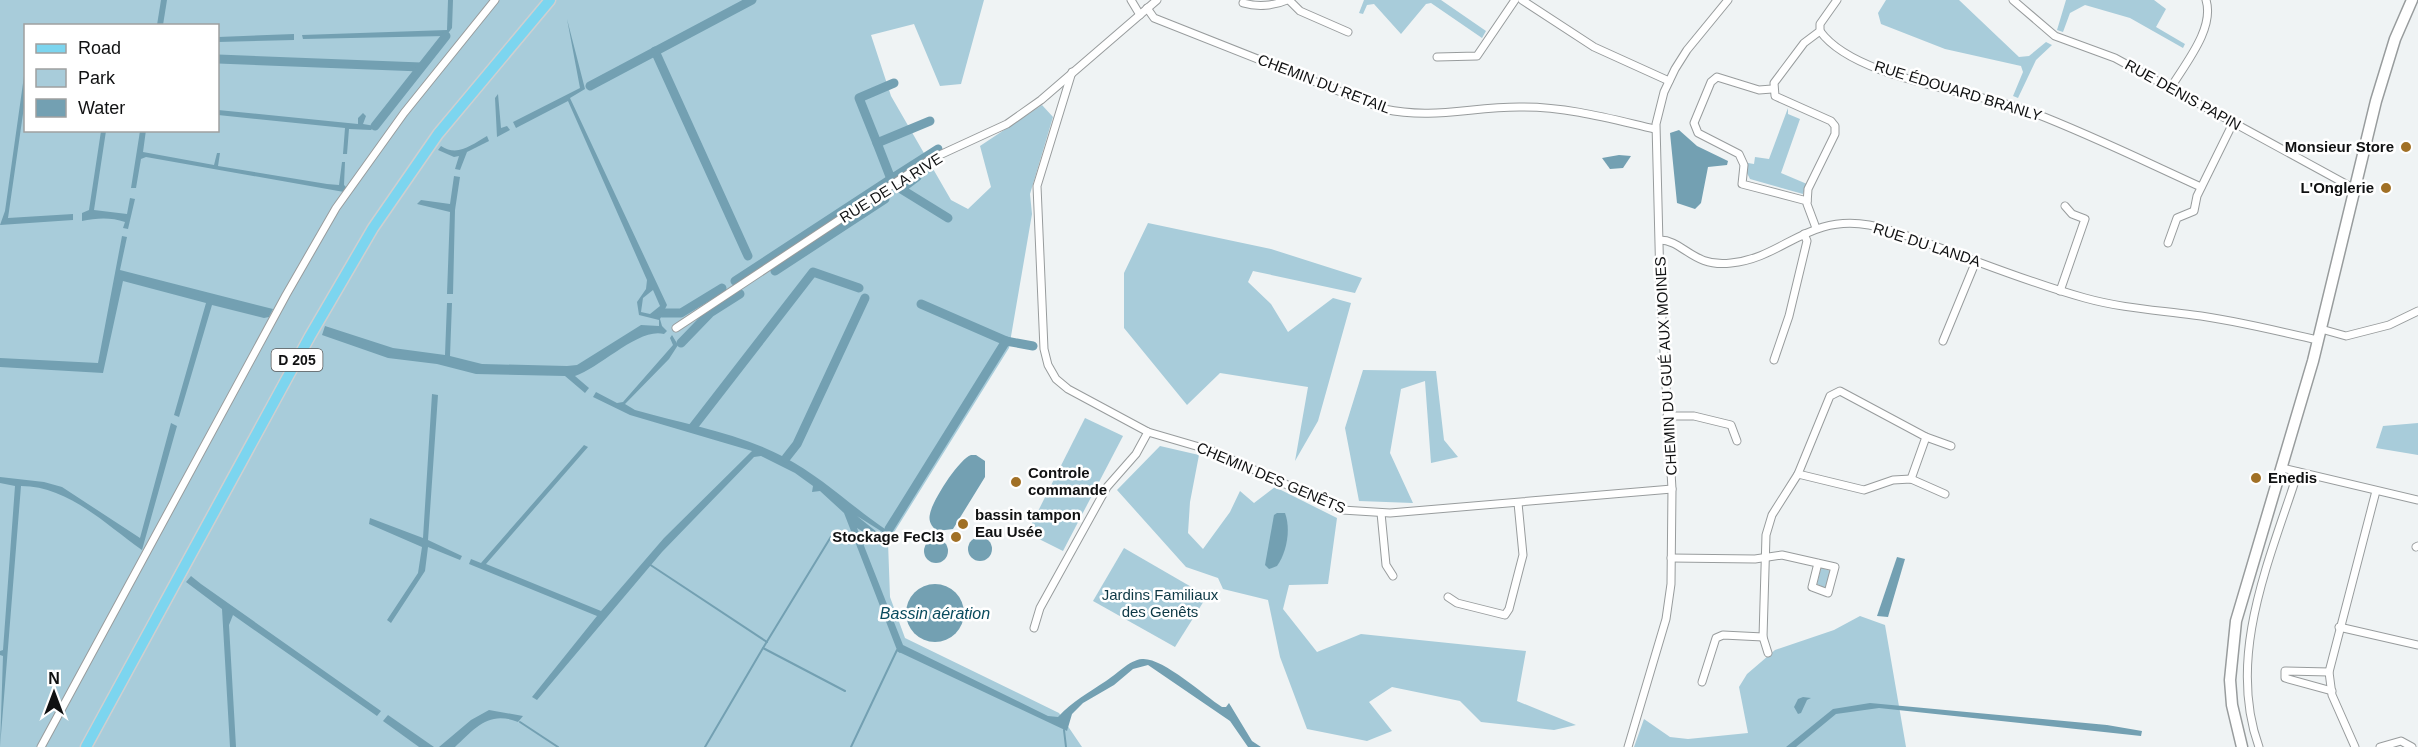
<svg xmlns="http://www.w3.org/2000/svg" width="2418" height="747" viewBox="0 0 2418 747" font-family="Helvetica,sans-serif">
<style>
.green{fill:#a8ccda;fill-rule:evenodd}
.water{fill:#73a0b2;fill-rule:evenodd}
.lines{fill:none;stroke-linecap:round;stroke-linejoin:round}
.stream{stroke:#73a0b2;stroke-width:2}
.canal{stroke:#73a0b2;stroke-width:9}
.minor-casing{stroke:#989c9d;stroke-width:9}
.secondary-casing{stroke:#989c9d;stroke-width:13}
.primary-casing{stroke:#cfcfd0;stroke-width:13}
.minor{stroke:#fff;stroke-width:7}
.secondary{stroke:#fff;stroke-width:10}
.primary{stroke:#7cd5ef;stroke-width:10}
.poi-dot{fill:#a17025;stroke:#fff;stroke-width:2}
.labels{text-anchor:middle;stroke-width:5;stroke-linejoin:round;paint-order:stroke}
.shield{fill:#fff;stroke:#585859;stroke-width:1.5}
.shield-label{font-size:14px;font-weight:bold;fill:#101112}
.street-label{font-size:15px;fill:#101112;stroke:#fff}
.poi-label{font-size:15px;font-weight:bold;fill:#101112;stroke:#fff;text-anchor:end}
.park-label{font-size:15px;fill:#0d3845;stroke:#fff}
.water-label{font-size:16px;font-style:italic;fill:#094b5e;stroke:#fff}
</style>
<rect width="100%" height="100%" fill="#eff3f4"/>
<g class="green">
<path d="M0,0H984L961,84L940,86L914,24L871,35L891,96L951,200L968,209L991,187L980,146L1042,105L1053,117L1030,194L1032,214L1009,348L888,542L890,597L905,638L1059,713L1082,747H0ZM26,26H218V130H26Z"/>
<path d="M1364,0H1441L1486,31L1482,38L1431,3L1426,4L1401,34L1374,4L1367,5L1363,14L1359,13Z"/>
<path d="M1886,0H1959L2019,57L2029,56L2046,42L2052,45L2036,60L2018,98L2013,96L2023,72L2021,66L1945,49L1881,24L1878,13Z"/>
<path d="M2066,0H2154L2166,9L2156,27L2185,44L2183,48L2130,18L2085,5L2070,13L2063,32L2057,30Z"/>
<path d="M1788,108V114L1800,119L1781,173L1807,184L1803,194L1750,179L1747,173L1748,163L1754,164L1755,157L1769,159Z"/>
<path d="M1148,223L1271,249L1362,278L1355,293L1253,271L1248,282L1271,304L1288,332L1333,298L1351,303L1318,421L1295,461L1308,387L1220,373L1187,405L1124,328V273Z"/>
<path d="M1363,370L1436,371L1444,440L1458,457L1431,463L1425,381L1401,389L1390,453L1413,503L1359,501L1345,428Z"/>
<path d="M1085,418L1123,436L1063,551L1027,533Z"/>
<path d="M2418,423V455L2376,448L2383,426Z"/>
<path d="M1160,446L1199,455L1190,502L1188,533L1203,549L1230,512L1240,491L1254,503L1275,487L1337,518L1328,584L1289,585L1283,609L1317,652L1361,634L1526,651L1517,701L1576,725L1554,730L1481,722L1460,701L1392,687L1369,702L1392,731L1367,741L1307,729L1280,657L1268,600L1223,589L1218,578L1186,567L1117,490Z"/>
<path d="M1124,548L1207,596L1175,647L1093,601Z"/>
<path d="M1821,568L1831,571L1825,588L1817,584Z"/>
<path d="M1860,616L1885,625L1906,747H1634L1644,719L1670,737L1688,739L1748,733L1739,687L1747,674L1775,650L1834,630Z"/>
</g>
<g class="water">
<path d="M161,0H167L163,25H157Z"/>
<path d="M448,0H453L452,28L446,36L303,39L302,35L447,30Z"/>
<path d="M567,19L585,89L570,98L667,305L660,319L662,326L667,331L664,334C639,327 600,368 575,376L589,388L585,393L565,376L476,374L437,364L388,358L322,335L325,326L393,348L445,355L447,303H452L450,356L482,364L567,366L577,365L641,325L659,326V320L639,315L637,302L646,289L647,280L568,101L516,128L513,122L580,88ZM653,290L660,306L650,314L641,312L643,298Z"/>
<path d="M294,34V40L218,42V37Z"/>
<path d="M25,69V100L8,218L73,214V220L0,225L5,211Z"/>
<path d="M498,94L501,128L507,126L510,130L497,137L495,98Z"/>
<path d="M218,110L358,124V118L363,113L366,116L363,124L375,126L371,130L349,129L347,154H343L345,128L218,115Z"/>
<path d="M146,130L143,152L214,165L217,153H220L218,166L327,184L339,185L342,162H345L344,185L347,188L344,192L146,157L141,159L136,188H131L140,131Z"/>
<path d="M1679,130L1697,146L1728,161L1727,165L1708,167L1701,203L1695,209L1677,203L1670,133Z"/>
<path d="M101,131H106L94,210L127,214L130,198L135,199L128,229L123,228L125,222C111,217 96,218 82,221V213L89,210Z"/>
<path d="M487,136L489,141L467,152L460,170L455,169L459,156L454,157L438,150L441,146C458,157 471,145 487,136Z"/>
<path d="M1619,155L1631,156L1623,168L1610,169L1602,158Z"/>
<path d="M454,176L460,177L455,210L453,294H447L450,212L417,204L421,200L450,204Z"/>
<path d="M122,236L127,237L120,270L273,309L269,317L264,318L212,305L179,417L174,415L206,303L123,281L103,373L0,367V358L98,363Z"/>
<path d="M672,335L678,345L669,359L625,404L635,410C683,424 739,433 784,457C822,477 852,507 888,531L884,533L857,516L883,537L879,542L857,528L903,645L1048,716L1058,717C1073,701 1088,693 1106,681C1116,675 1129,660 1142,659C1162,657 1204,695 1222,707H1226L1229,703L1252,741L1261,747H1248L1230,721L1148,665L1133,669L1114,685L1083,703L1072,714L1067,731L901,653L897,650L844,513L820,491L812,492L813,486L795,473L761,456L754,457L662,552L537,700L532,697L597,616L469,564L471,559L481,563L584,445L588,447L486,564L601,611L664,538L752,451L630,415L593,397L596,392L617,403L623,402L673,345L670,338Z"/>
<path d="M432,394L438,395L428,540L462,556L460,560L428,547L425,571L391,623L387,620L418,573L422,547L369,524L370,518L423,538Z"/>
<path d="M171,423L177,426L142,550C105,524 68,486 21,486L0,747L3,656L0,655V651L3,650L15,486L0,483V477L44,482L62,487L140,538Z"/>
<path d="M971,455H976L985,461V477L953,529L937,531C932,527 928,521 930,514C932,501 959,459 971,455Z"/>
<path d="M1277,513H1285C1291,529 1287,552 1277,566L1269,569L1265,565L1274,515Z"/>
<circle cx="980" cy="549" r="12"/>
<circle cx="936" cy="551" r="12"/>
<path d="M1897,557L1905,559L1888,617L1877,616Z"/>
<path d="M191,576L201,584L381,711L377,716L233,615L229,625L236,747H230L222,609L186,582Z"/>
<circle cx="935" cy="613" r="29"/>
<path d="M1803,697L1811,698L1807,700L1801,713L1798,714L1794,707L1798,699Z"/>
<path d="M1870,703L2107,725L2142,731L2141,736L1879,708L1836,714L1796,747H1786L1833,709Z"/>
<path d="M489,710L523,716L518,722C489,710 475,728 455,747H439L471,720Z"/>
<path d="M388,715L434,747H419L383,721Z"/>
</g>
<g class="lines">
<g class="stream">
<path d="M649,564L767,642"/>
<path d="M763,648L832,535"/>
<path d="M520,722L558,747"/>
<path d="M1064,730L1066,747"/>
<path d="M705,747L763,648L845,691"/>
<path d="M851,747L897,650L900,652"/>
</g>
<g class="canal">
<path d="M655,51L748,256"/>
<path d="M218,59L421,67"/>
<path d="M894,83L859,98L877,143L930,121"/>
<path d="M590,86L752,0"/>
<path d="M375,126L446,36"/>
<path d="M877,143L891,179L938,149"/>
<path d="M917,177L901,189L948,218"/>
<path d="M775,271L885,199"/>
<path d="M735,281L891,179"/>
<path d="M921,304L1006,341"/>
<path d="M662,313H681L722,288"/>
<path d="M681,343L710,313L740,294"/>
<path d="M693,427L813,272L859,288"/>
<path d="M786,458L797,444L865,298"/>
<path d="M889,529L1006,341L1033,346"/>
</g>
<g class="minor-casing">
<g id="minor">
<path d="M1131,0L1140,15"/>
<path d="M1289,0L1300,11L1348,32"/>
<path d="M1522,0L1594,47L1669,81"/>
<path d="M2013,0L2055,36L2115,58L2355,189"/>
<path d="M1243,3C1257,7 1274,6 1287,0"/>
<path d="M1147,8L1154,18L1384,109C1434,120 1474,106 1523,107C1569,107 1611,119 1655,129"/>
<path d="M1820,31C1855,80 1978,91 2034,113C2091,135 2146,162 2201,187"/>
<path d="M1437,57L1477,56L1515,0"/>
<path d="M1072,72L1037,186L1044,349L1048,365L1056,379L1068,389L1148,432L1213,451L1342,510L1390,513L1672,489"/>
<path d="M1772,89L1759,90L1717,77L1711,82L1694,123L1698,133L1739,154L1744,165L1742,184L1807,201"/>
<path d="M2170,89C2184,65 2215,29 2206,0"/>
<path d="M1816,228L1807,204L1808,189L1835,134V126L1831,121L1775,96L1774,83L1804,43L1820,31V24L1837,0"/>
<path d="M1660,240C1683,240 1693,268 1731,263C1783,258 1807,214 1869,225C1894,230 1919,240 1943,249C1990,266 2037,285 2085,298C2121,308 2156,310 2193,315C2235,320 2276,331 2318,340"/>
<path d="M2168,243L2177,218L2194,211L2197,196L2233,123"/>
<path d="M2060,291L2085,219L2072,214L2065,206"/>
<path d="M676,328L931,159L1007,124L1041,100L1157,0"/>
<path d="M2321,329L2346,336L2389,325L2418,311"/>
<path d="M1943,341L1976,261"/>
<path d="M1774,360L1789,316L1807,241L1804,234"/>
<path d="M1667,416H1694L1731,425L1737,441"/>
<path d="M1926,437L1951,446"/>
<path d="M2282,468L2418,500"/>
<path d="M1798,474L1830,396L1840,391L1926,437L1911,479"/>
<path d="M1381,513L1386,565L1393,576"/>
<path d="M2416,547L2418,546"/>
<path d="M1671,558L1755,559L1782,555L1835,567L1828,593L1812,587L1818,563"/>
<path d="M1448,597L1457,603L1505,615L1509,609L1523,555L1518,503"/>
<path d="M2339,627L2418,645"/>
<path d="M1034,628L1040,608L1107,487L1136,454L1148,432"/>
<path d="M1768,653L1763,637L1766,535L1772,515L1798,474L1864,490L1893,480L1911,479L1945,494"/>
<path d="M2329,672L2285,671V678L2332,691"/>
<path d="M1702,682L1716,638L1723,635L1763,637"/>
<path d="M41,747L286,295L336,208L404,113L495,0"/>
<path d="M1628,747L1666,619L1671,584L1672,489L1660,283L1656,124L1664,92L1675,69L1687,50L1728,0"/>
<path d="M2259,747C2226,656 2270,559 2298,472"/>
<path d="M2355,747L2332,695L2329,672L2376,491"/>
<path d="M2380,747L2401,741L2412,747"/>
</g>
</g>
<g class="secondary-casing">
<path id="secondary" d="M2242,747L2232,705L2230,680L2236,621L2313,361L2376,101L2395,39L2412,0"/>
</g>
<g class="primary-casing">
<path id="primary" d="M86,747L310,336L373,228L438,134L550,0"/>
</g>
<use href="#minor" class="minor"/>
<use href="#secondary" class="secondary"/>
<use href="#primary" class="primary"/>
</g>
<g class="poi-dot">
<circle cx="2406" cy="147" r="6"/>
<circle cx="2386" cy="188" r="6"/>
<circle cx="2256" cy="478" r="6"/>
<circle cx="1016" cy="482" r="6"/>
<circle cx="963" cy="524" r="6"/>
<circle cx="956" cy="537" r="6"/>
</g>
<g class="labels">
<rect class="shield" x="271.5" y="349" width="51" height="22" rx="4.5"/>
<g class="shield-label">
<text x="297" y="365">D 205</text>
</g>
<g class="street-label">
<text transform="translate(1324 84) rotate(21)" y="5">CHEMIN DU RETAIL</text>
<text transform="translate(1958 91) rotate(17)" y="5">RUE ÉDOUARD BRANLY</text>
<text transform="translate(2183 95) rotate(29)" y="5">RUE DENIS PAPIN</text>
<text transform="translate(891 188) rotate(-32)" y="5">RUE DE LA RIVE</text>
<text transform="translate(1927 245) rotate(18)" y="5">RUE DU LANDA</text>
<text transform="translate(1666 366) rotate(-93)" y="5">CHEMIN DU GUÉ AUX MOINES</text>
<text transform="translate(1271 478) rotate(23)" y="5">CHEMIN DES GENÊTS</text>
</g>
<g class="poi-label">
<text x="2394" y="152">Monsieur Store</text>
<text x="2374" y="193">L'Onglerie</text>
<text x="1028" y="478" text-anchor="start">Controle<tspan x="1028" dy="17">commande</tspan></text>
<text x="2268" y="483" text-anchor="start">Enedis</text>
<text x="975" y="520" text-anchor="start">bassin tampon<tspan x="975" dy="17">Eau Usée</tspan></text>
<text x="944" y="542">Stockage FeCl3</text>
</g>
<g class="park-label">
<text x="1160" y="600">Jardins Familiaux<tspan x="1160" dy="17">des Genêts</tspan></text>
</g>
<g class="water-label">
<text x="935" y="619">Bassin aération</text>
</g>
</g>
<rect x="24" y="24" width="195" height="108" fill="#ffffff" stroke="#9fa0a0" stroke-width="1.5"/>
<rect x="36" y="44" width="30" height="9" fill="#7cd5ef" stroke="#9fa0a0" stroke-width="1.5"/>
<text x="78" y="54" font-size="18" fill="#101112">Road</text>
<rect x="36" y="69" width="30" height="18" fill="#a8ccda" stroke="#9fa0a0" stroke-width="1.5"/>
<text x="78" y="84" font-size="18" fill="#101112">Park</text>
<rect x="36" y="99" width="30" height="18" fill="#73a0b2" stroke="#9fa0a0" stroke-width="1.5"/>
<text x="78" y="114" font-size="18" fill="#101112">Water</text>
<g transform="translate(54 693)" stroke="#ffffff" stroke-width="4.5" paint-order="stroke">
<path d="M0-4.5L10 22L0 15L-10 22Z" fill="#101112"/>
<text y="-9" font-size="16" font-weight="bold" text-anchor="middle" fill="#101112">N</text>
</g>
</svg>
